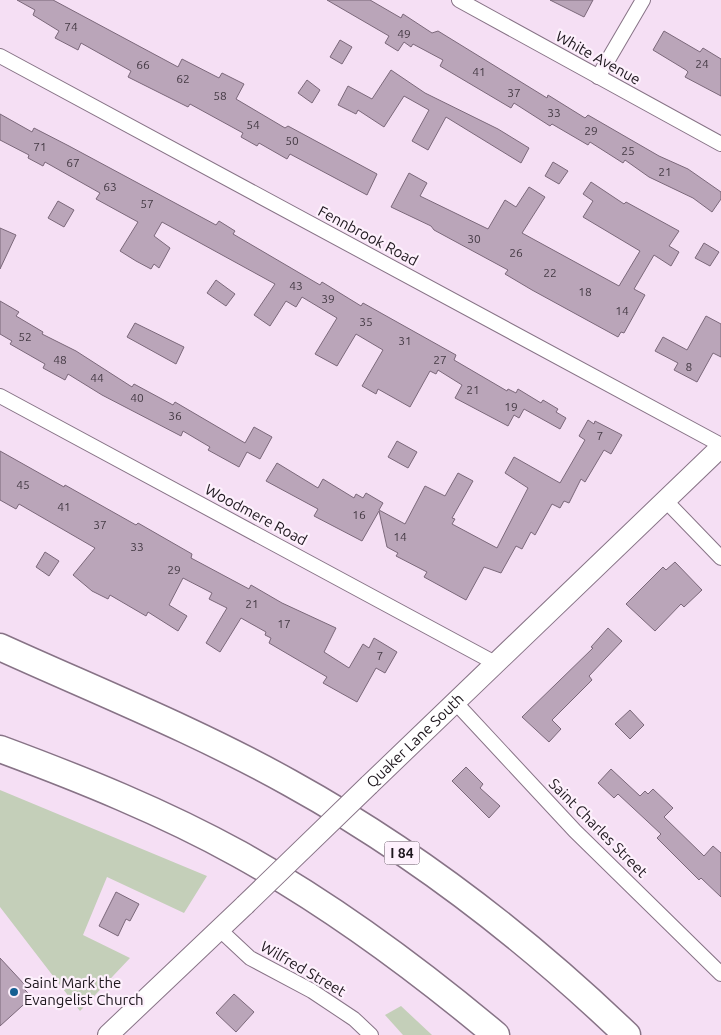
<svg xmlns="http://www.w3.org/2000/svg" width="721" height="1035" viewBox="0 0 721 1035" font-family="Ubuntu,sans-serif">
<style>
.green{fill:#c4cfb9}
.building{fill:#baa5b9;stroke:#7b687a}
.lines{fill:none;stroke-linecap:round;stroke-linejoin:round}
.minor-casing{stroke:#877386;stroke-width:16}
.secondary-casing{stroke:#877386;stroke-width:22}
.motorway-casing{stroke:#877386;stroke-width:29}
.minor{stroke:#fff;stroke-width:14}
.secondary{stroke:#fff;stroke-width:20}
.motorway{stroke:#fff;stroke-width:26}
.secondary-bridge-casing{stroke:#877386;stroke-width:22;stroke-linecap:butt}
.secondary-bridge{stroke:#fff;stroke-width:20}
.poi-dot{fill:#155f92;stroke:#fdf0fc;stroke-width:2}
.labels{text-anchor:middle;stroke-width:4.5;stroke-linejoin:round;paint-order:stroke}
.number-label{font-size:12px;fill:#443a44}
.shield{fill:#fdf0fc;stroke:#605760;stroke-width:1}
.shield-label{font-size:14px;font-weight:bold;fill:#1d161d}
.street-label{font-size:15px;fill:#1d161d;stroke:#fdf0fc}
.poi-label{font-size:15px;fill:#1d161d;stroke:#fdf0fc;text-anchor:start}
</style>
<rect width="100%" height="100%" fill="#f5dff4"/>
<g class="green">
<path d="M0,790L207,876L184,913L107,877L83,935L130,958L80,1011L0,907Z"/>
<path d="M401,1006L432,1035H403L385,1015Z"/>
</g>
<g class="building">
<path d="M17,0H53L178,67L182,59L219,78L222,73L244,84L236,99L285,128L288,126L377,174L367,195L290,154L287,159L259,143L257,146L241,137L243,133L190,104L188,107L128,77L131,71L81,43L78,50L55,38L59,31L33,15L35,10Z"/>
<path d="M327,0H370L401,18L403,14L432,33L438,31L547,98L548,95L585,118L588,115L659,156L688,169L721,192V199L712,212L693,198L649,177L625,160L623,163L590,142L588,145L552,124L550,126L514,103L511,108L440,66L443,60L413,44L411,47L404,42L398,51L385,43L389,36Z"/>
<path d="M550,0H593L584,17Z"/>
<path d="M664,31L700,52L703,48L721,59V96L685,77L688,72L686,70L653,50Z"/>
<path d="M340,40L352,47L342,64L330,57Z"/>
<path d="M391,70L425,93L498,129L529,148L521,163L446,117L428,150L412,141L429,110L404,96L384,127L358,110L356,114L338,105L348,86L372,99Z"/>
<path d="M307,80L320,90L312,103L298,93Z"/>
<path d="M0,114L32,132L34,128L69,146L216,225L219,221L235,231L233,234L320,285L322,282L361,306L363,303L456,355L454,360L507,391L508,389L516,393L518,389L541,403L543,400L558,409L556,412L566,418L560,429L524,409L519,418L514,415L508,426L455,398L462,385L438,370L436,374L430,371L410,407L378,389L376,394L362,386L383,350L356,334L337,366L315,354L337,318L302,297L296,307L286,301L270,326L254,315L275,284L162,222L154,236L170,248L159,268L154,264L151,269L136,261L120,251L138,222L96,199L100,193L45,162L43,166L28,158L29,155L0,140Z"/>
<path d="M553,162L568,171L559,184L545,176Z"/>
<path d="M409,173L427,183L420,196L488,229L505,200L516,207L529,187L545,197L522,233L619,286L640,251L583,217L593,201L583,194L591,182L624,204L626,202L679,231L669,246L679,252L671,266L654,255L634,289L645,295L624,333L621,332L618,337L532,290L505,274L508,270L434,230L431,226L391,207Z"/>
<path d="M58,201L74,210L64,227L48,218Z"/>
<path d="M0,228L16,235L0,269Z"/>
<path d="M704,243L719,252L710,266L695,258Z"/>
<path d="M216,280L235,294L226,306L207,293Z"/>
<path d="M0,301L19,312L16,316L43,332L42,334L76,351L132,387L134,384L173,405L175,402L245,443L254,427L272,437L260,459L247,452L239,467L208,450L210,447L183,431L181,436L102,395L68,374L65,380L43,368L45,364L10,344L12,341L0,334Z"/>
<path d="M706,316L721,324V357L713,353L697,382L674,370L678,363L655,351L663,337L687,350Z"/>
<path d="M135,323L184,347L176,364L127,337Z"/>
<path d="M588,420L594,424L595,421L622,435L611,454L604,450L585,482L581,479L569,503L564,501L560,508L552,504L535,535L531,532L522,549L516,546L501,573L484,567L466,600L424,577L427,572L396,556L398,553L387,547L379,511L362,541L314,516L318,509L266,481L277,463L318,488L323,479L354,498L356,494L363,498L366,493L383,503L379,510L405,524L425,486L445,496L458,473L473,481L452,518L455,519L452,524L497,548L528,488L505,473L514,457L560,483L585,440L579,436Z"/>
<path d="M397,441L417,452L408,468L388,457Z"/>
<path d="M0,451L64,487L65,485L136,525L138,523L192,554L191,558L249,589L251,585L282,603L336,628L324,652L349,668L363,644L369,648L374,638L397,652L385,673L376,668L357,702L323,683L327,677L269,643L271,638L265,635L266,632L241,618L220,652L206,643L227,608L209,599L212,593L183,578L169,605L187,616L178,631L148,612L146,616L110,595L108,599L92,591L73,575L95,548L19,504L16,509L0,500Z"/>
<path d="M45,552L59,561L49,576L36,567Z"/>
<path d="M675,562L702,590L684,607L681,604L655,631L626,604L663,567L666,570Z"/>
<path d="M608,628L622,641L589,676L592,680L552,720L561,729L549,742L522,717L593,648L591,647Z"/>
<path d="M630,710L644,725L630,739L615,724Z"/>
<path d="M466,767L483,784L480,788L500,806L489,818L452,781Z"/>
<path d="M611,769L640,796L645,791L648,794L653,789L673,808L664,817L704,856L713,846L721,853V897L701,878L699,880L657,838L661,834L618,794L614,798L598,783Z"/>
<path d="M116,892L139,904L130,921L126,919L118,936L99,926Z"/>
<path d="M0,958L25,985L22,987L32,997L0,1026Z"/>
<path d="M234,994L254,1012L236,1032L216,1013Z"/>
</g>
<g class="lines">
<g class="minor-casing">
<g id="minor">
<path d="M459,0L721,144"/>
<path d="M0,56L721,445"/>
<path d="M598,77L643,0"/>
<path d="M0,396L495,663"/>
<path d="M665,500L721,558"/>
<path d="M455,702L575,831L721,974"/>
<path d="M220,930L250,958L312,991L354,1019L371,1035"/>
</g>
</g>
<g class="secondary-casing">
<g id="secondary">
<path id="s1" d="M369,785L721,447"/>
<path d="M108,1035L245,905"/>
</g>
</g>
<g class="motorway-casing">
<g id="motorway">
<path d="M0,647C97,691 197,731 290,783C413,851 526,938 627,1035"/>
<path d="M0,749C81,779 163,812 239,854C331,905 416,968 496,1035"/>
</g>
</g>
<use href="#minor" class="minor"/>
<use href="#secondary" class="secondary"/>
<use href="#motorway" class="motorway"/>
<g class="secondary-bridge-casing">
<path id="secondary-bridge" d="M245,905L369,785"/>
</g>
<use href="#secondary-bridge" class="secondary-bridge"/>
</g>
<circle class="poi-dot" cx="14" cy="992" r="5"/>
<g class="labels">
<g class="number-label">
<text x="71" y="31">74</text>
<text x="404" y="38">49</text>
<text x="702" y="68">24</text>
<text x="143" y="69">66</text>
<text x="479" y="76">41</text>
<text x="183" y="83">62</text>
<text x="514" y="97">37</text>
<text x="220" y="100">58</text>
<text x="554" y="117">33</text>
<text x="253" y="129">54</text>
<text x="591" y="135">29</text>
<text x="292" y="145">50</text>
<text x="40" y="151">71</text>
<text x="628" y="155">25</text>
<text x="73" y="167">67</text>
<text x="665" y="176">21</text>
<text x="110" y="191">63</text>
<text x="147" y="208">57</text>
<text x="474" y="243">30</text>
<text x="516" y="257">26</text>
<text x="550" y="277">22</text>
<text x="296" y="290">43</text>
<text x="585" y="296">18</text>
<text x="328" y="303">39</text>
<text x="622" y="315">14</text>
<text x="366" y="326">35</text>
<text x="25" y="341">52</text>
<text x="405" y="345">31</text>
<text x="60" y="364">48</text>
<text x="440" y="364">27</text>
<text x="689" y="371">8</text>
<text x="97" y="382">44</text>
<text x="473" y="394">21</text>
<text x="137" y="402">40</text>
<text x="511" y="411">19</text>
<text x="175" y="420">36</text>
<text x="600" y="440">7</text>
<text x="23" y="489">45</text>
<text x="64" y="511">41</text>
<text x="359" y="519">16</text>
<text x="100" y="529">37</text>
<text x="400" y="541">14</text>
<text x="137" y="551">33</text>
<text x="174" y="574">29</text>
<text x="252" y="608">21</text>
<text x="284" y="628">17</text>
<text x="380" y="660">7</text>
</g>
<rect class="shield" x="384.5" y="841.5" width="35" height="23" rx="4"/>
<g class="shield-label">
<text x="402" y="858">I 84</text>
</g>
<g class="street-label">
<text transform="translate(598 58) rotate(29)" y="5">White Avenue</text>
<text transform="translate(368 236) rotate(28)" y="5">Fennbrook Road</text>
<text transform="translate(256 515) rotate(28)" y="5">Woodmere Road</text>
<text dy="5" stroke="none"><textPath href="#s1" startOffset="64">Quaker Lane South</textPath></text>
<text transform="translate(598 828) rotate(45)" y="5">Saint Charles Street</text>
<text transform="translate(303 969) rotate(30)" y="5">Wilfred Street</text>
</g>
<g class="poi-label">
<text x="24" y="988">Saint Mark the<tspan x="24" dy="17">Evangelist Church</tspan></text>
</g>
</g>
</svg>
